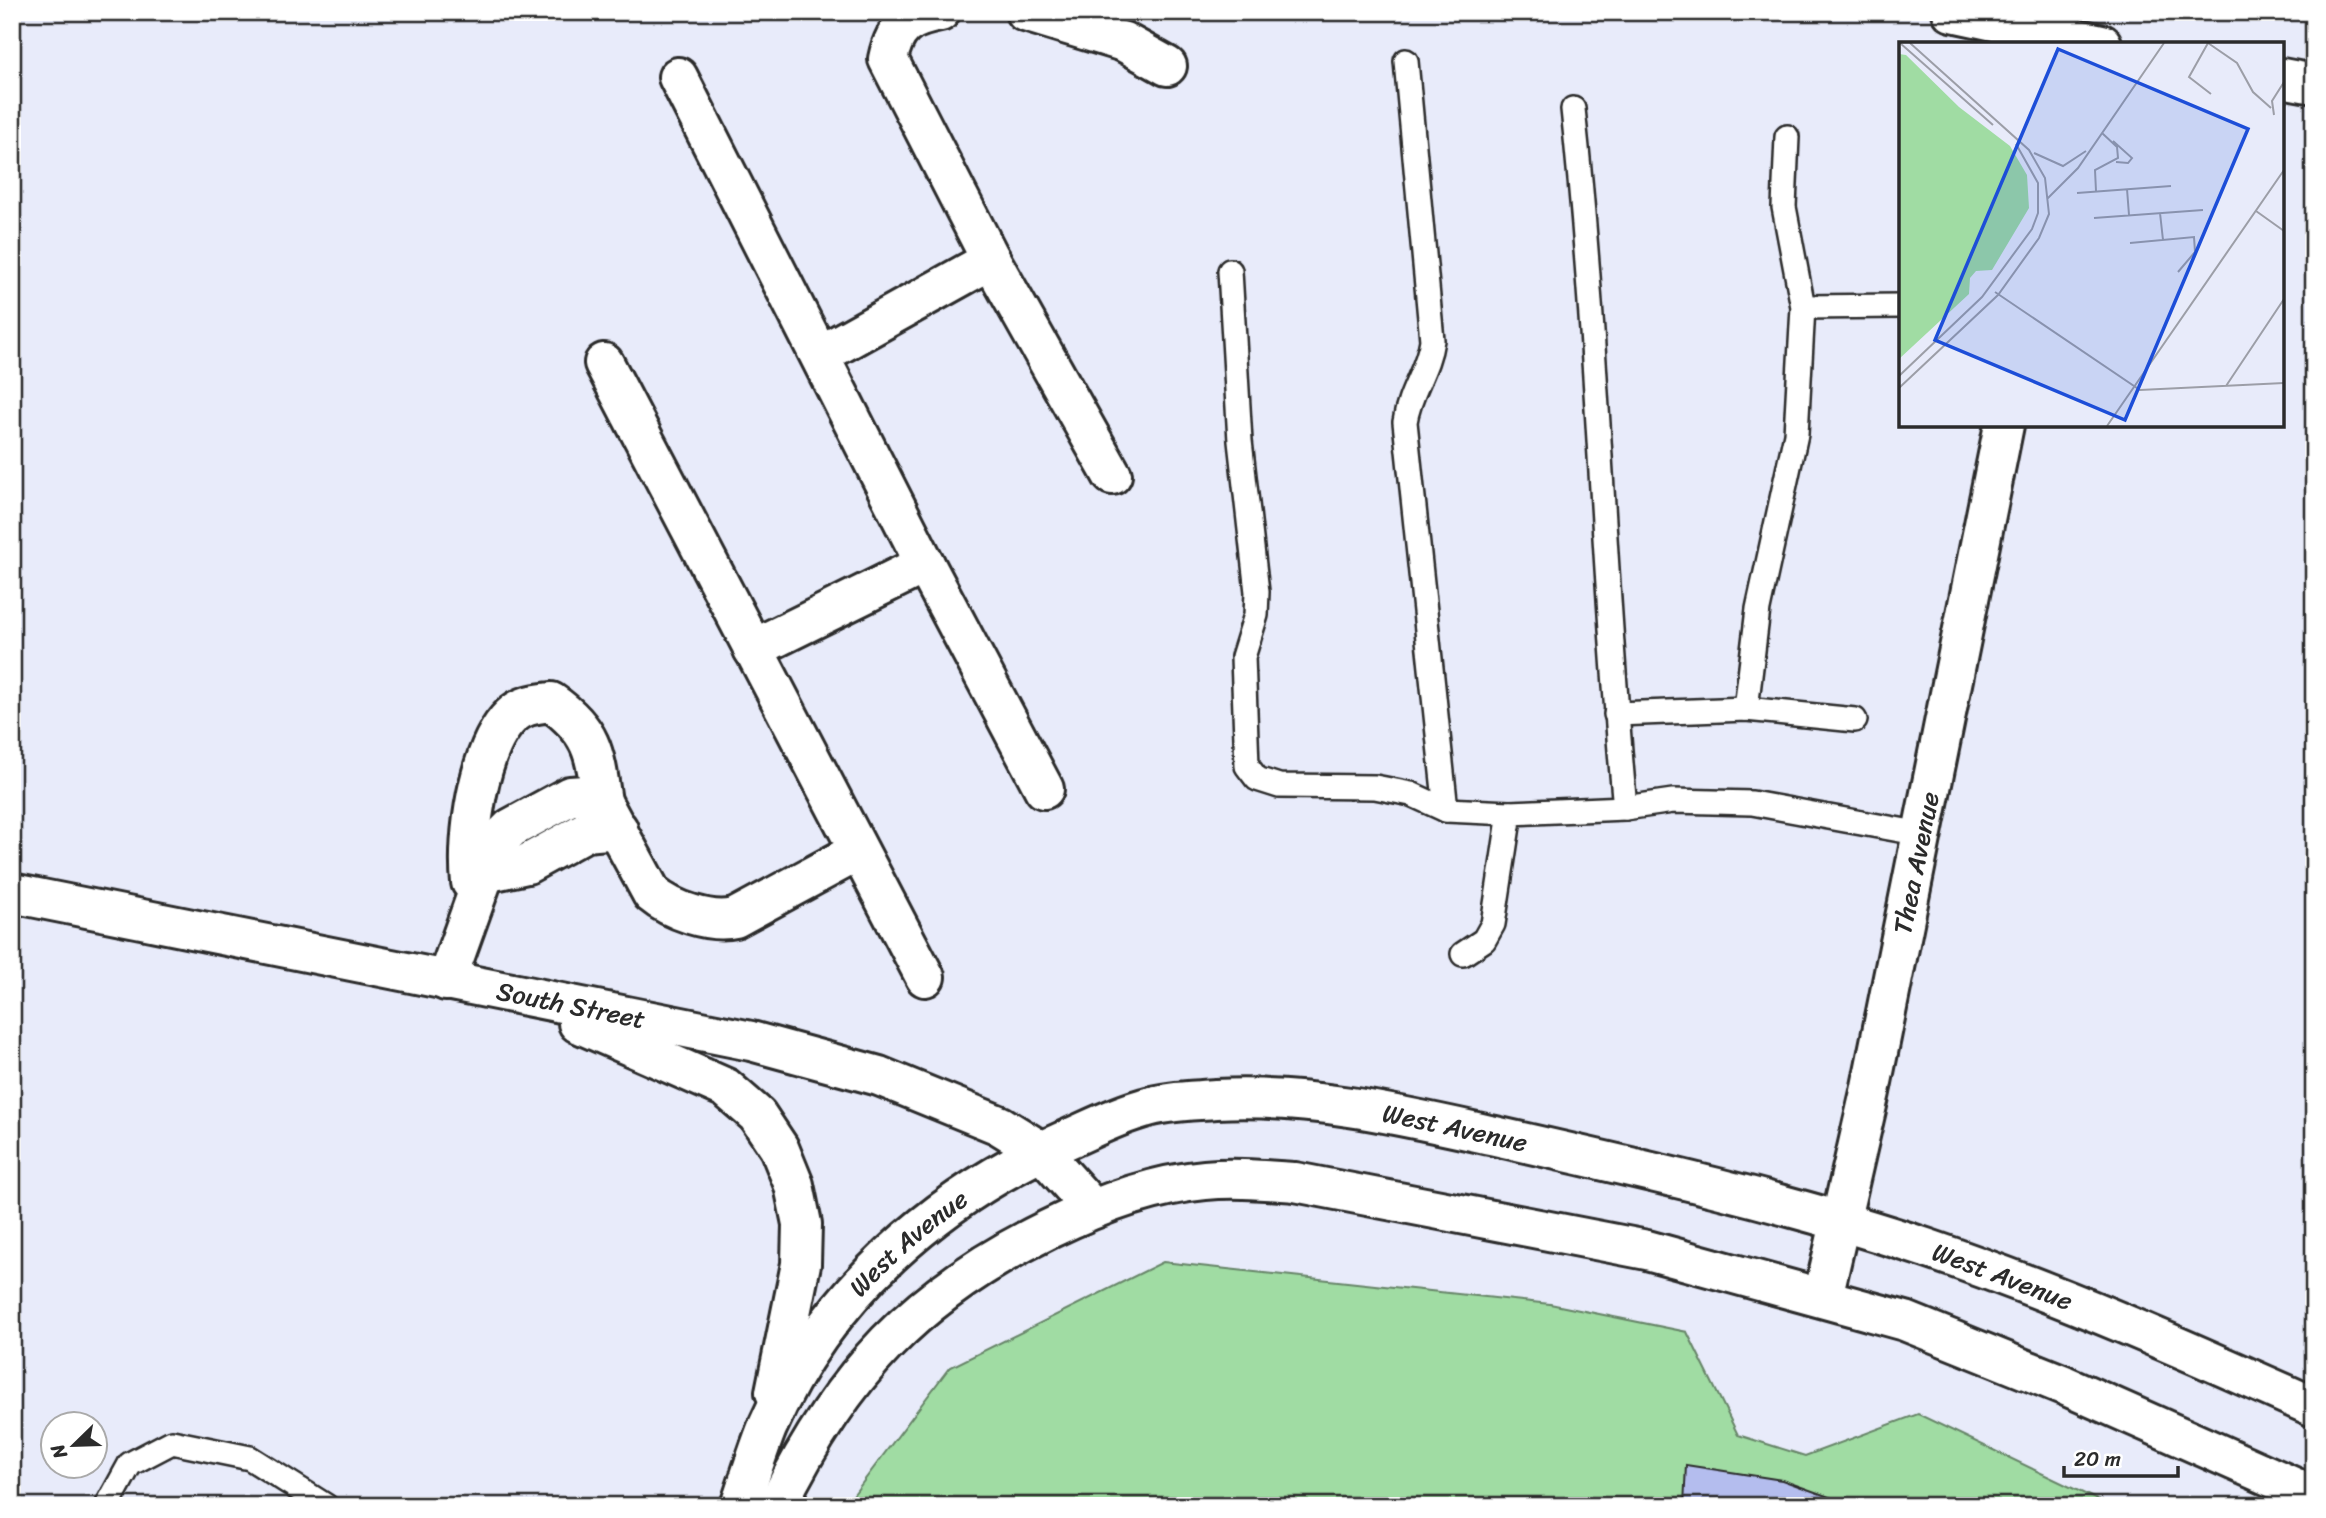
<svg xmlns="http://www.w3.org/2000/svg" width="2326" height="1518" viewBox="0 0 2326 1518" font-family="Sriracha,sans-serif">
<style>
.green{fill:#a0dca3;stroke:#668467;stroke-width:2}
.building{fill:#b4bdee;stroke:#2b2b2b;stroke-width:2}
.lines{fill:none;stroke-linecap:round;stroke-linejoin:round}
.service-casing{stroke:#2b2b2b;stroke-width:28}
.minor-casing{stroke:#2b2b2b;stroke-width:44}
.tertiary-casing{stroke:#2b2b2b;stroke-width:44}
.service{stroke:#fff;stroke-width:23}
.minor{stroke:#fff;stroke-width:38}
.tertiary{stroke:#fff;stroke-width:38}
.labels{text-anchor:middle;stroke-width:7;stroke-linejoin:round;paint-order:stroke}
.street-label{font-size:26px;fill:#2b2b2b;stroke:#fff}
.inset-road{fill:none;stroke:#9c9ea7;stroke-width:2}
.view{fill:#1d4ed8;fill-opacity:0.15;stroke:#1d4ed8;stroke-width:3.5}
.inset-edge{fill:none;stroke:#2b2b2b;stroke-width:3.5}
</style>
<rect width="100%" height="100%" fill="#e8ebfa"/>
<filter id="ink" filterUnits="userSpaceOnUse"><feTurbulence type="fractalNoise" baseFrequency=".0143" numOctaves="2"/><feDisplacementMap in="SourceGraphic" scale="14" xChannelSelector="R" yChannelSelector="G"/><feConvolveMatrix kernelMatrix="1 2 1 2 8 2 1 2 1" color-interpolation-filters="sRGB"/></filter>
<g filter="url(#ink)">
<path class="green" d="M1163,1262L1550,1304L1687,1332L1738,1435L1805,1456L1918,1414L2110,1506H845L949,1368Z"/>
<path class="building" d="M1686,1465L1782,1480L1854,1506H1684Z"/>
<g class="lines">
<g class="service-casing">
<g id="service">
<path d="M1406,61L1432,340C1428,370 1409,392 1405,422L1446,810"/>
<path d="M1573,109C1598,341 1603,575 1625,808"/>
<path d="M1230,271L1240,441L1257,592L1256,615L1243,657L1247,766L1257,779L1279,786L1375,787L1411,794L1446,810L1510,813"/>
<path d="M1803,307L1901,306"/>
<path d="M1746,709L1758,609L1796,434L1803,307L1784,207L1787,137"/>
<path d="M1616,714L1746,709L1855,720"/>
<path d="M1463,954L1484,940L1493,924L1510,813L1625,808L1673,801L1752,803L1922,834"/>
<path d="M107,1506L130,1464L172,1442L250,1458L326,1506"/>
</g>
</g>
<g class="minor-casing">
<g id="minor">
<path d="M940,12C908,18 895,26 888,59L991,260L1112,475"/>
<path d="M1025,12L1124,42L1167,66"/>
<path d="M1952,12L2102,44"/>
<path d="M678,77L925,564L1044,789"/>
<path d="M2282,78L2314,84"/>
<path d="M820,355L991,260"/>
<path d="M604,363L925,977"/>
<path d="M753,649L925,564"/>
<path d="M485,873L527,864L585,832L618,829"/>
<path d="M471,882C466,838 478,748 511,716C522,705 535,704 551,702C593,731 595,754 602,802"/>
<path d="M446,981L489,861L499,840L511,828L570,796L586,795L602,802L652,894C671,910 710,924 735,918L857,852"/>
<path id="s1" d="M1823,1297L1870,1092L2004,425"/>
</g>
</g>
<g class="tertiary-casing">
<g id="tertiary">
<path id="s2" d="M12,893L751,1041L879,1076L999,1125L1041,1151L1092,1208"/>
<path d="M578,1023L726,1088L757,1115L779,1148L794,1185L802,1224L801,1264L775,1392"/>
<path id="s3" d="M740,1506C749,1480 757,1453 767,1428C825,1295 937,1196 1068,1139C1093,1128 1118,1115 1144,1108C1167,1101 1192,1101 1216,1099C1315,1094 1408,1117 1504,1138C1646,1170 1788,1202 1926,1248C2058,1293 2187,1350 2314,1407"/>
<path d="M777,1506C842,1373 916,1294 1049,1229C1098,1205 1150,1185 1205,1180C1235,1177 1265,1180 1295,1182L1647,1250L1905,1321L2064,1385L2314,1496"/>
</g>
</g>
<use href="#service" class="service"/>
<use href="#minor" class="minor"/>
<use href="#tertiary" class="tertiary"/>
</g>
</g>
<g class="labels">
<g class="street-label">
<text dy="9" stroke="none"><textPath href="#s1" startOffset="444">Thea Avenue</textPath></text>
<text dy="9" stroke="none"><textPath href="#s2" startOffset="570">South Street</textPath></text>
<text dy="9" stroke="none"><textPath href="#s3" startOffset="906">West Avenue</textPath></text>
<text dy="9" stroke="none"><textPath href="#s3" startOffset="318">West Avenue</textPath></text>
<text dy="9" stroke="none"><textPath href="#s3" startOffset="1474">West Avenue</textPath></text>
</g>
</g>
<g transform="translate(1899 42)">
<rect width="385" height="385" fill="#e8ebfa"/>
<path d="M0,12L7,13L60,65L111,104L128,133L130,166L93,228L77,229L71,236L70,252L0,317Z" fill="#a0dca3"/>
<path class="inset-road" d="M1,1L94,83M309,1L338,21L354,50L372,66M309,1L290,35L312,52M375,73L373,59L385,40M214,99L233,116L229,121L217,120M135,111L164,124L187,109M228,147L230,173M197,149L196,128L219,116L218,105L203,91M178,151L272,144M148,157L179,126L265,1M357,169L385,189M261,171L264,198M195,176L304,168M231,201L295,195L296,210L279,230M96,250L241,348L385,341M0,334L83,255L133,187L139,171V141L117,102M327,344L385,257M0,346L99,253L140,196L150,172L146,136L130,108L11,1M208,384L385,128"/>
<path class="view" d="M159,7L349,87L226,378L36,298Z"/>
<rect width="385" height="385" class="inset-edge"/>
</g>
<rect width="2326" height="1518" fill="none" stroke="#fff" stroke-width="42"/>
<rect x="21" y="21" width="2284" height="1476" fill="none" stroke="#2b2b2b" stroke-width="2.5" filter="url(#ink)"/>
<g transform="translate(74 1445) rotate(247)"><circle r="33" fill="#ffffff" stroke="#aaaaaa" stroke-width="2"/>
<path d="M0-5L12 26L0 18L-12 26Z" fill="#2b2b2b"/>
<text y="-10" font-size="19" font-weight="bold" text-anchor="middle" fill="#2b2b2b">N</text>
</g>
<path d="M2064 1466v10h114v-10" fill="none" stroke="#2b2b2b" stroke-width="3.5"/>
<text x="2074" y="1466" font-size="21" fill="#2b2b2b" stroke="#ffffff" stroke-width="5" paint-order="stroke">20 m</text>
</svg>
